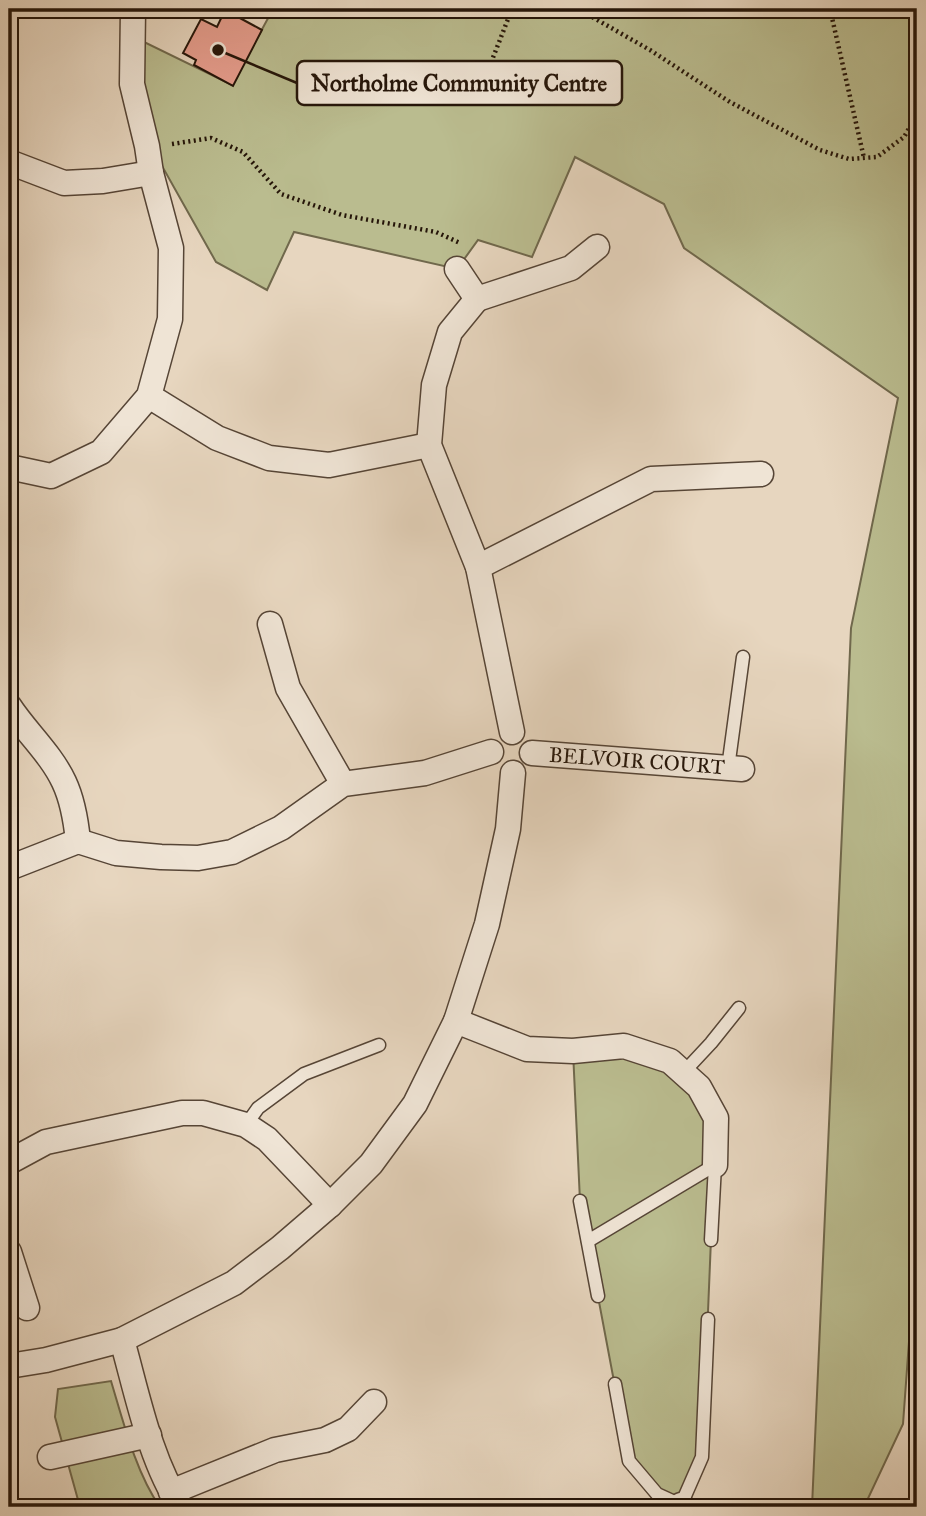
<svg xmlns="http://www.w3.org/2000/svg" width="926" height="1516" viewBox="0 0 926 1516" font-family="'IM FELL Great Primer',serif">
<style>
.green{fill:#babc8f;stroke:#70684c;stroke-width:2}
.building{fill:#e59c8c;stroke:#251509;stroke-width:2}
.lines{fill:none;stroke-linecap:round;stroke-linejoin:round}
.lane-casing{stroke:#564536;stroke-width:15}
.street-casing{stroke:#564536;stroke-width:27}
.path{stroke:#251509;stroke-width:4.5;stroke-dasharray:2 3.5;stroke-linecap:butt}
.lane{stroke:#efe4d5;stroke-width:12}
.street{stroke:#efe4d5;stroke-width:24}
.labels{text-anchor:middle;stroke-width:5;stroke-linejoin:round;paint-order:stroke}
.street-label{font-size:21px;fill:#251509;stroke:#efe4d5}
.leader{fill:none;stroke:#251509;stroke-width:2.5}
.callout-dot{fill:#251509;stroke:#efe4d5;stroke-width:2.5}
.callout{fill:#efe4d5;stroke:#251509;stroke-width:2.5}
.callout-label{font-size:23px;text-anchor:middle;font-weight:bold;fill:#251509}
</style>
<rect width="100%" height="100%" fill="#e7d6bf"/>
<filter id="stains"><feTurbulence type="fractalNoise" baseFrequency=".00286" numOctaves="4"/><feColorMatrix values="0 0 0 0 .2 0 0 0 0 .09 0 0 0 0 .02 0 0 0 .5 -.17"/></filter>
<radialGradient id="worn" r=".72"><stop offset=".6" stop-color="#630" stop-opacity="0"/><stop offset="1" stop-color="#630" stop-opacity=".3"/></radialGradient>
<g class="green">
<path d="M273,9H917V1232L903,1424L864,1507H812L851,628L898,398L684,248L664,204L575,157L532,257L478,240L457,269L294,232L267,290L216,262L153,150L138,39L232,85Z"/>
<path d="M573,1051L670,1061L716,1118L702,1457L681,1505L657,1494L629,1461L580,1201Z"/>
<path d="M111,1381C123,1421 136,1473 160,1507H80L55,1417L58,1389Z"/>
</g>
<path class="building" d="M225,10L262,30L233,86L194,65L196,60L183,53L201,19L217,27Z"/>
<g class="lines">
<g class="lane-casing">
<g id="lane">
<path d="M728,768L743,657"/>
<path d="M683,1073L711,1043L739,1008"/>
<path d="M246,1125L258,1108L304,1074L379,1045"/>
<path d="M580,1201L598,1296"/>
<path d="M711,1240L715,1165"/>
<path d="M588,1241L715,1165"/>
<path d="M615,1384L629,1461L657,1494L681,1505L702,1457L708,1319"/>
</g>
</g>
<g class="street-casing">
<g id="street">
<path d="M9,162L64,183L103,181L151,173"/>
<path d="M457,269L477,299L571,268L597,247"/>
<path d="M477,299L450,332L434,385L429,445L478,567L512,732"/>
<path d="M149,396L217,438L269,458L329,465L429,445"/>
<path d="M9,467L51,476L101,452L149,396L170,319L171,248L151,173L147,146L132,84L133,9"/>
<path d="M478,567L651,479L761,474"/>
<path d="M270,624L288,688L343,784"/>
<path d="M9,706C26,732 51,754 64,782C73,801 76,821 78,841"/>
<path d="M532,753L742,769"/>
<path d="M9,868L78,841L116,853L161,857L198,858L232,852L281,828L343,784L425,773L491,752"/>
<path d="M456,1021L527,1049L573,1051L624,1046L670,1061L699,1087L716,1118L715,1165"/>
<path d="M9,1162L46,1142L182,1113H203L246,1125L267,1139L330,1205"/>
<path d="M9,1252L27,1308"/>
<path d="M122,1340C137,1393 150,1461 181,1507"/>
<path d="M9,1366L46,1360L122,1340L234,1283L280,1248L330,1205L371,1164L415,1104L456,1021L487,924L508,829L513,773"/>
<path d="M50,1457L149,1435"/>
<path d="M171,1492L275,1450L325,1440L348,1429L374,1402"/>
<path d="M681,1505V1507"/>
</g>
</g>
<g class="path">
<path d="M578,9L650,50L730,102L820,150L849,159L877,157L904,137L917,114"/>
<path d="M830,9L864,158"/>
<path d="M485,78L512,9"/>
<path d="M172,144L211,138L243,152L281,194L342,215L436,232L460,243"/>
</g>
<use href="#lane" class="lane"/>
<use href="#street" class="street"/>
</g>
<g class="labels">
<g class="street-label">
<text transform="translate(637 761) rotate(4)" y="7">BELVOIR COURT</text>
</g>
</g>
<path class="leader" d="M218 50L297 83"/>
<circle class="callout-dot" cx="218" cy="50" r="7"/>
<rect class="callout" x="297" y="61" width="325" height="44" rx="7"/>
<g class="callout-label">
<text x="459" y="91">Northolme Community Centre</text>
</g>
<rect width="926" height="1516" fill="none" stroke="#e7d6bf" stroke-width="35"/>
<rect x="10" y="10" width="905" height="1495" fill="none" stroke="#251509" stroke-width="3.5"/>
<rect x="18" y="18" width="891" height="1481" fill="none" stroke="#251509" stroke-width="2"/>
<rect width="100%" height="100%" filter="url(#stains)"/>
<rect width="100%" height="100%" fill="url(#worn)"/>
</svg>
